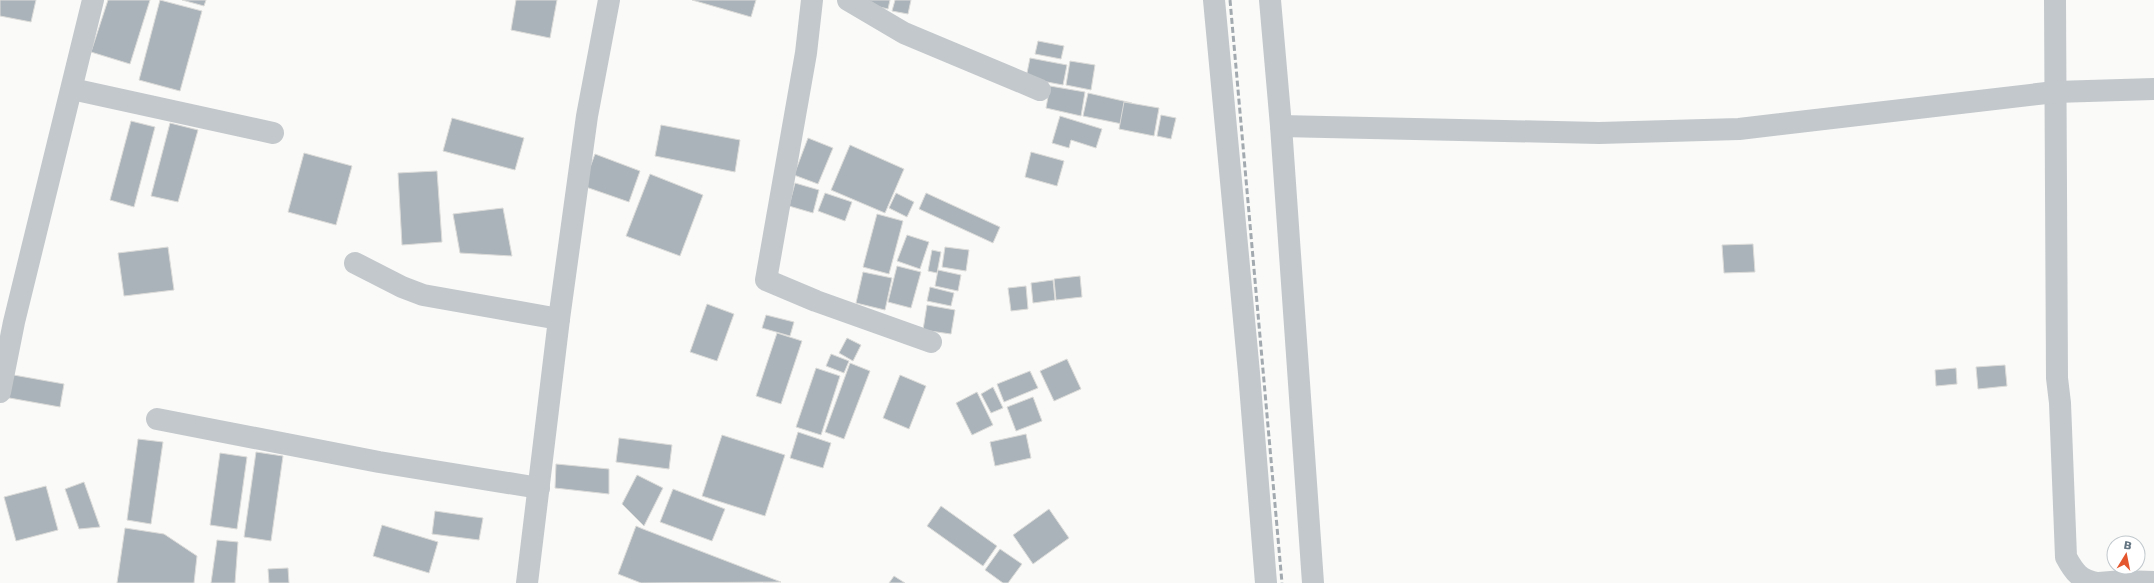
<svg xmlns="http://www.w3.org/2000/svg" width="2154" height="583" viewBox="0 0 2154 583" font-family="Rubik,sans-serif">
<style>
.building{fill:#aab3b9;stroke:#dcdcda}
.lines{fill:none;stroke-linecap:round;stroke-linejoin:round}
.street{stroke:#c3c8cc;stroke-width:22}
.rail{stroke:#a2aab0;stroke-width:3;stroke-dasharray:6 3;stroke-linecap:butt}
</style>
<rect width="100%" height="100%" fill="#fafaf8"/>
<g class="building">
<path d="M0,0H36L31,22L0,16Z"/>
<path d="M108,0H150L130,64L91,52Z"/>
<path d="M160,0L202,11L180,91L139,80Z"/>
<path d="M182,0H206L204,6Z"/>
<path d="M516,0H557L550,38L511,30Z"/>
<path d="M692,0H756L751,17Z"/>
<path d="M863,0H890L888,9L863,3Z"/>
<path d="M895,0H911L908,14L892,11Z"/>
<path d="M1038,41L1064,46L1061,59L1035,54Z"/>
<path d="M1030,58L1067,65L1063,85L1026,78Z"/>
<path d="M1070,61L1095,65L1091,90L1066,85Z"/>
<path d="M1050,86L1085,92L1081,116L1046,108Z"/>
<path d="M1088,93L1132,103L1127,125L1083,116Z"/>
<path d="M1124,102L1159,108L1154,136L1119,129Z"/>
<path d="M1161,115L1176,118L1171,139L1157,136Z"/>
<path d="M1060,116L1102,129L1096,148L1071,140L1069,148L1052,143Z"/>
<path d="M452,118L524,138L515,170L443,151Z"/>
<path d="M131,121L155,127L134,207L110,200Z"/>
<path d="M170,123L198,130L178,202L151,196Z"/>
<path d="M661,125L740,140L735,172L655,156Z"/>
<path d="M808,138L833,148L818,184L794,175Z"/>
<path d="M850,145L904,169L885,213L831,190Z"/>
<path d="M1031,152L1064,161L1057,186L1025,177Z"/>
<path d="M304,153L352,166L336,225L288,212Z"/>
<path d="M595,154L640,171L629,202L583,186Z"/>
<path d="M437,171L442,242L402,245L398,173Z"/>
<path d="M650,174L703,195L680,256L626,236Z"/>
<path d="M795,183L819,190L813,213L789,206Z"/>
<path d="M825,193L852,202L845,221L818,211Z"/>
<path d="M896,193L914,202L907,217L889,208Z"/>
<path d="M926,193L1000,227L993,243L919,209Z"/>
<path d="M503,208L512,256L460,253L453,214Z"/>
<path d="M877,214L903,221L889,274L863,267Z"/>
<path d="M907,235L929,242L920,269L897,261Z"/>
<path d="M1753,244L1755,272L1724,273L1722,245Z"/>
<path d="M168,247L174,290L124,296L118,253Z"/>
<path d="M945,247L969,250L966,271L942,267Z"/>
<path d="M932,250L941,252L937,273L928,271Z"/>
<path d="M897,266L921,272L911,308L888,302Z"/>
<path d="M938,270L961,275L958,291L935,286Z"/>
<path d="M863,272L892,278L885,310L856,303Z"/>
<path d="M1080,276L1082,297L1056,300L1054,279Z"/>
<path d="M1053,280L1055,300L1033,303L1031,283Z"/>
<path d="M1026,286L1028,309L1011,311L1008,288Z"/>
<path d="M930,287L954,293L951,306L927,301Z"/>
<path d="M707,304L734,314L717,361L690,352Z"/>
<path d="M927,305L955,310L951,334L923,330Z"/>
<path d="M766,315L794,322L790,336L762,328Z"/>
<path d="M777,333L802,341L781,404L756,396Z"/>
<path d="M847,338L861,345L853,361L839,353Z"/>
<path d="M831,354L849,361L844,373L826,366Z"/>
<path d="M1067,359L1081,389L1054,401L1040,371Z"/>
<path d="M850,363L870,371L844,439L825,432Z"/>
<path d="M2005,365L2007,386L1978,389L1976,367Z"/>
<path d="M816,368L840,376L821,435L796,427Z"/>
<path d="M1956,368L1957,384L1936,386L1935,370Z"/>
<path d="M1030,371L1038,388L1004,402L997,384Z"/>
<path d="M8,374L64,384L60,407L4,397Z"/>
<path d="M900,375L926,386L909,429L883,418Z"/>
<path d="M993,387L1003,408L991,413L981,394Z"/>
<path d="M977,392L993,425L972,435L956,403Z"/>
<path d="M1033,397L1042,421L1016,431L1007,407Z"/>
<path d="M798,432L831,443L823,468L790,458Z"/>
<path d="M1026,434L1031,458L995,466L990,442Z"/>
<path d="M722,435L785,455L765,516L702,496Z"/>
<path d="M619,438L672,445L669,469L616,462Z"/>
<path d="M138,439L163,442L151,524L127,520Z"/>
<path d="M256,452L283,456L271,541L244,537Z"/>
<path d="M220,453L247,457L237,529L210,525Z"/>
<path d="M556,464L609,469V494L555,488Z"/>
<path d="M637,475L663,488L644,526L622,504Z"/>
<path d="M84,482L100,527L79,529L65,489Z"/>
<path d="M46,486L58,530L16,541L4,497Z"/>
<path d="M673,489L725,509L712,541L660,522Z"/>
<path d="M941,506L997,546L983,566L927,526Z"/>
<path d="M1049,509L1069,538L1033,564L1013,535Z"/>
<path d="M435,511L483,518L479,540L432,534Z"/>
<path d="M382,525L438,542L429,573L373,556Z"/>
<path d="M636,526L643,529L781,582L641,583L618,574Z"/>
<path d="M125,528L164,534L197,556L194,583H117Z"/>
<path d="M217,540L238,542L235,583H211Z"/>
<path d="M1000,549L1022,564L1008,583H1003L985,570Z"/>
<path d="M288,568L289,583H269L268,569Z"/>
<path d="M894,576L905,583H889Z"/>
</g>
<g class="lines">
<g class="street">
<path d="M812,0L806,53L766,280L816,301L931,342"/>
<path d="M848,0L904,33L1040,90"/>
<path d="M1214,0L1249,373L1266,583"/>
<path d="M1270,0L1281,126L1313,583"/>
<path d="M2055,0L2057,378L2060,403L2066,557C2074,572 2080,580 2097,583"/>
<path d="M72,89L273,133"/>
<path d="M1281,126L1599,133L1739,129L2055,92L2154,89"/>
<path d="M355,263L402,287L423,295L559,319"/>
<path d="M0,392L14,322L93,0"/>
<path d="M157,419L379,462L539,488"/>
<path d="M527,583L559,319L587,116L609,0"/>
<path d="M2099,583L2123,581L2154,582"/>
</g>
<path class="rail" d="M1230,0L1282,583"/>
</g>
<g transform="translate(2126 555) rotate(10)"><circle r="19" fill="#ffffff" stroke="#c1c8cd"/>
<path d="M0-3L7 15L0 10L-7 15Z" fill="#e4572e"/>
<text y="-6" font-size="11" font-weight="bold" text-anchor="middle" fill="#657683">B</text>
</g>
</svg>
